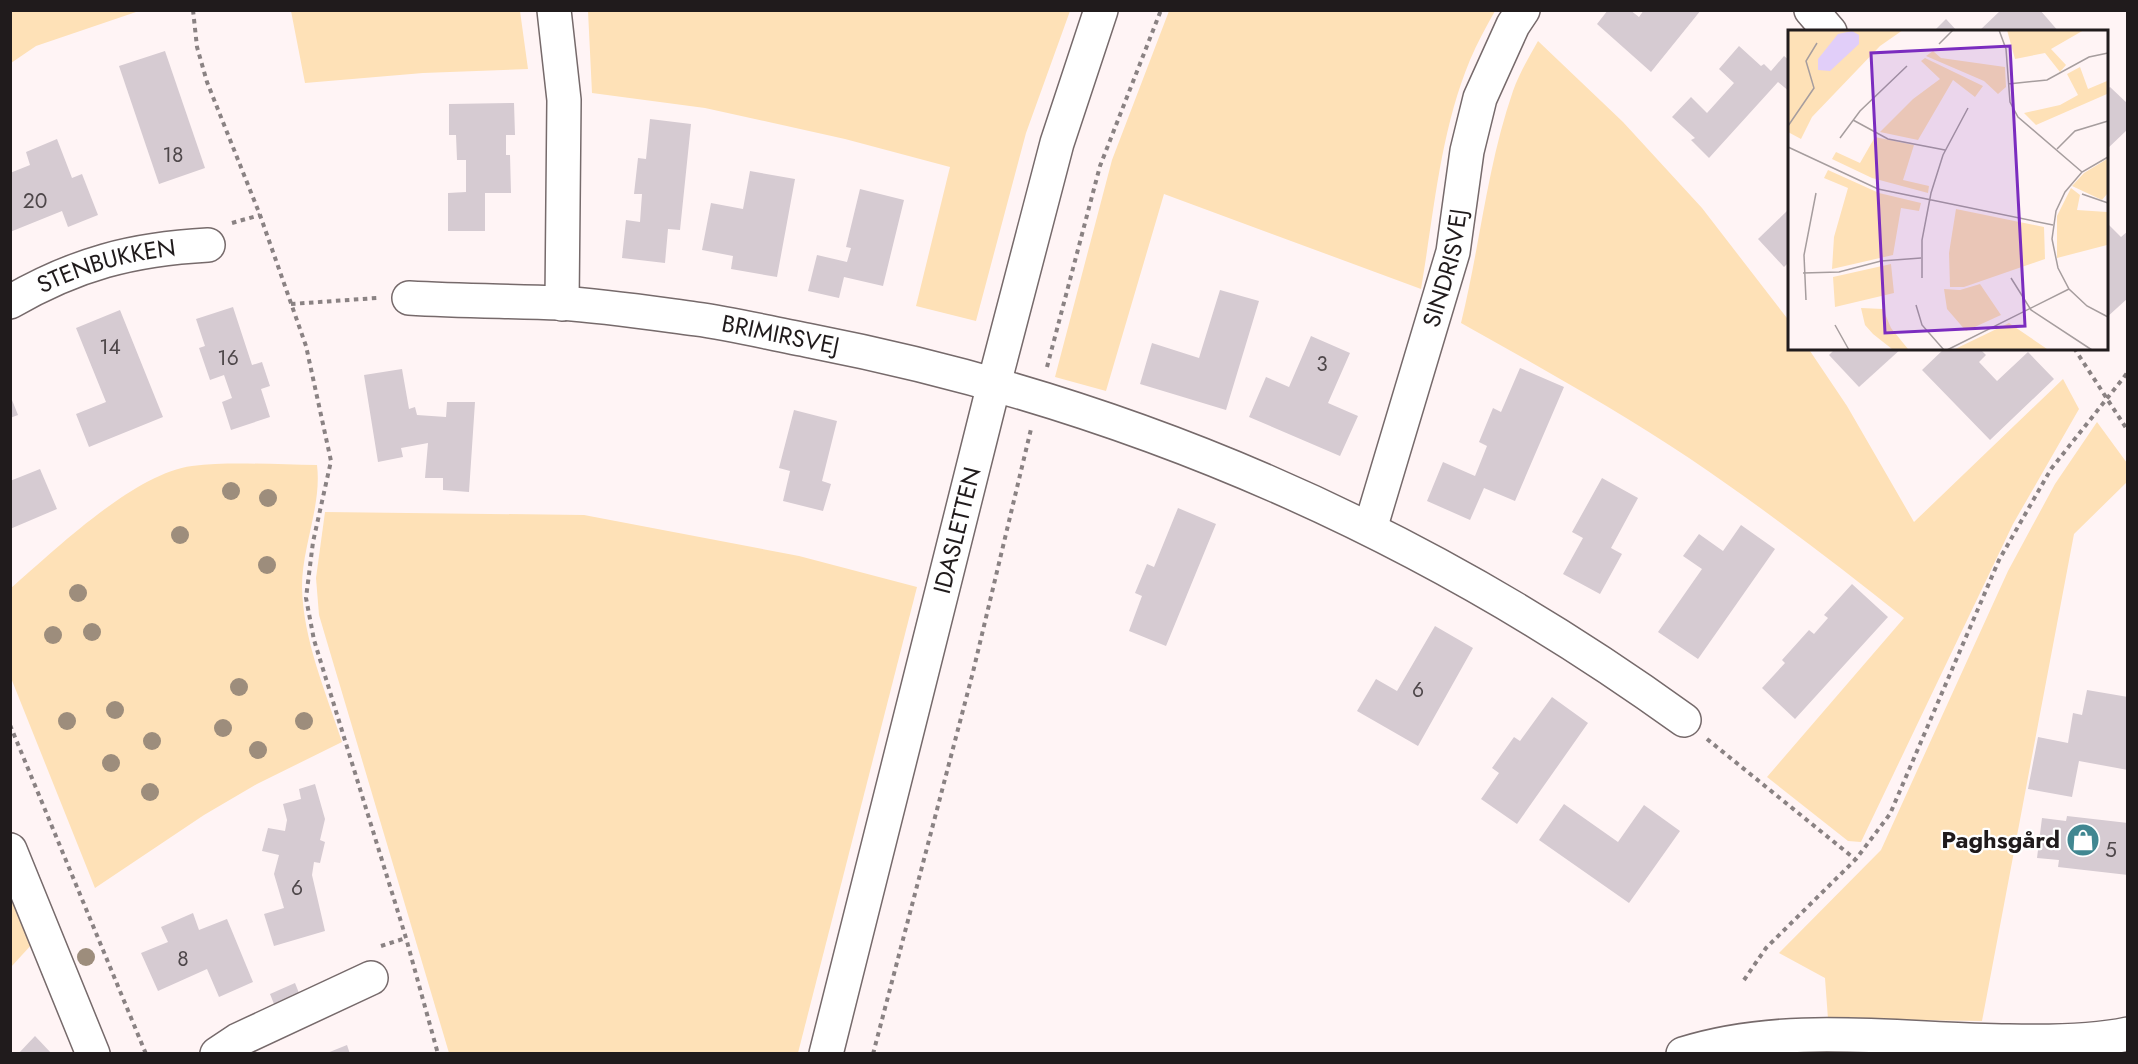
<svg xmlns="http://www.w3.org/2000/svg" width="2138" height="1064" viewBox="0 0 2138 1064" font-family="Jost,sans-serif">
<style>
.green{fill:#fee1b7}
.building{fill:#d6cbd2}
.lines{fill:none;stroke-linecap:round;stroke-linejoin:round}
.minor-casing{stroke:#766a6b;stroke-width:36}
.path{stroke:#8a8283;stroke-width:4;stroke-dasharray:4.5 4.5;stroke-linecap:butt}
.minor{stroke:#fff;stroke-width:33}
.tree{fill:#9d8d7c}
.labels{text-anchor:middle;stroke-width:4.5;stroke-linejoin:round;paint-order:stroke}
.number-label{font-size:21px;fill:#4e474a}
.street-label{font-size:24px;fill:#201b1c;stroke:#fff}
.poi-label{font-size:24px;font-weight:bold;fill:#201b1c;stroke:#fff;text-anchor:end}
.inset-road{fill:none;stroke:#a69d9e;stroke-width:1.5}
.view{fill:#7b2cbf;fill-opacity:0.15;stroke:#7b2cbf;stroke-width:3}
.inset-edge{fill:none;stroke:#201b1c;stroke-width:3}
</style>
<rect width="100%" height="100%" fill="#fff4f5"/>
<g class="green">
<path d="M11,10H139V11L36,46L11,63Z"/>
<path d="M291,11H520L528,69L423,73L305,83Z"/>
<path d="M588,11H1070L1026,133L976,321L916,306L950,167L845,139L705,108L592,93Z"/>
<path d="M1169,11H1495C1486,27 1477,43 1470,60C1440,132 1434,213 1421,289L1164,194L1106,391L1055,377L1112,160Z"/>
<path d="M1538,41L1623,122L1702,208L1790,322V348H1808L1847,406L1914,522L2063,379L2079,409L2013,524L1861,842L1848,841L1767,777L1904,618C1834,562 1763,508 1689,458C1615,409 1538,366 1461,323C1480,246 1487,166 1513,91C1519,74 1529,57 1538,41Z"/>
<path d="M2097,422L2127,463V482L2074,534L1982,1021L1828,1019L1825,978L1779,953L1881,850L2008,571L2055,484Z"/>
<path d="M317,465C322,505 302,546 302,587C303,640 326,692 342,742L257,784L204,815L95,888L11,678V588C55,550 133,474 192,466C231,461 277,465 317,465Z"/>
<path d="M325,512L584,515L799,556L917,587L798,1053H449L319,615L316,578Z"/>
<path d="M10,890L33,943L11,967H10Z"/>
</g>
<g class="building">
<path d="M1608,10H1630L1639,17L1644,10H1701L1651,72L1597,24Z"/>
<path d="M2001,10H2040L2059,32H1978Z"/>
<path d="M1946,19L1958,32H1933Z"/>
<path d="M1739,46L1761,66L1764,64L1771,71L1784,56L1790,61V92L1778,82L1709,158L1691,140L1695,138L1672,117L1691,97L1707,113L1734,83L1719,69Z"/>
<path d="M165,51L205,168L159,184L119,66Z"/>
<path d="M2110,87L2128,104V129L2106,150V90Z"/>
<path d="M514,103L515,135H506V155H510L511,193H485V231H448V193L466,192V160H457L456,135H449V104Z"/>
<path d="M650,119L691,124L680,230L668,229L665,263L622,258L626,220L640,222L642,194H634L638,158L646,159Z"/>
<path d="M57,139L72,178L82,174L98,215L68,227L62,211L10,232V173L30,165L26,152Z"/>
<path d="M750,171L795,179L777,277L731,269L733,256L702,250L711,203L743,209Z"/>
<path d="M860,189L904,200L883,286L844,277L839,298L808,291L817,255L847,262L851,248L846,247Z"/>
<path d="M1789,209L1790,261L1784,267L1758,239Z"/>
<path d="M2106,222L2121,237L2128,231V298L2106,318Z"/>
<path d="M1220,290L1259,301L1226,410L1140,384L1152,343L1199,358Z"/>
<path d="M233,307L252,365L262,362L270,386L261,389L270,417L231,430L222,402L232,398L224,375L210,380L199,348L205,346L196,319Z"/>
<path d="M120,310L163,417L89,447L76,414L106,402L76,328Z"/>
<path d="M1311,336L1350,353L1328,403L1358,416L1340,456L1249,417L1266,377L1289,387Z"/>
<path d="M1836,348H1902L1859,387L1829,355Z"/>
<path d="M1945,348H1979L1986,355L1979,362L1997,381L2028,352L2054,379L1990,440L1922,370Z"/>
<path d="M1520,368L1564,387L1515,501L1484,488L1470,520L1427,501L1443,462L1475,476L1487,446L1479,442L1493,408L1501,412Z"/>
<path d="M402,369L409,409L415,407L417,415L446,417L447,402H475L469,492L443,490V478H425L428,443L401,448L403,457L378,462L364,375Z"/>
<path d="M10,395L18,415L10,418Z"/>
<path d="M794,410L837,421L822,481L831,484L823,511L783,501L790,471L779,468Z"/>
<path d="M40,469L57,509L10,529V481Z"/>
<path d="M1602,478L1638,498L1611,548L1622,554L1600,594L1563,574L1583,538L1572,532Z"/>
<path d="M1178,508L1216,524L1166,646L1129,631L1142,596L1135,593L1147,564L1154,567Z"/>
<path d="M1741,525L1775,549L1698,659L1658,632L1702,569L1683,556L1699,534L1723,551Z"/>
<path d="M1852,584L1888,617L1795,719L1762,688L1785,663L1782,660L1809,630L1814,634L1828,618L1824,615Z"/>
<path d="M1435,626L1473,648L1418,746L1357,711L1376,679L1397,691Z"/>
<path d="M2087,690L2128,697V770L2079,761L2072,797L2028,789L2038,737L2068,743L2073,713L2082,715Z"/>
<path d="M1552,697L1588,723L1517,824L1481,799L1499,773L1492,768L1514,737L1520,741Z"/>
<path d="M315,784L325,819L320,840L325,842L320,863L314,862L312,875L325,931L274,946L264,914L284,908L274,874L279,855L262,851L268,828L285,831L287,820L283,804L301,799L299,789Z"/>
<path d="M1564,804L1618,842L1644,805L1680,831L1629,903L1539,840Z"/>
<path d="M2067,816L2128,823V875L2058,867L2059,860L2037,858L2042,818L2066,821Z"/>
<path d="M193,913L199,930L227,919L253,982L219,997L207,969L158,991L141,953L168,942L161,927Z"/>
<path d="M295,983L299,993L274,1004L270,994Z"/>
<path d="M35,1036L52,1054H18Z"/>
<path d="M347,1045L350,1054H327V1053Z"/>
</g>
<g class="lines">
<g class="minor-casing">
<g id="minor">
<path d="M554,10L564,100L562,304"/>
<path d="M1811,10L1830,32"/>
<path id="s1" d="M409,298C459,301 510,301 560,303C605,306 651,313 696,319C734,324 773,334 811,341C1130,403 1420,529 1684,720"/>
<path id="s2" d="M10,302C76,264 132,249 208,245"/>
<path id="s3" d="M1370,529L1453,252L1467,151L1480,98L1513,25L1523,10"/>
<path d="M10,850L93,1054"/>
<path d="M217,1054L238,1040L371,978"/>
<path id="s4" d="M826,1054L994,384L1057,143L1101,10"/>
<path d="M1683,1054C1788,1021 1901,1040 2009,1041C2048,1042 2090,1042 2128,1034"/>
</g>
</g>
<g class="path">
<path d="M193,10L197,47L207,82L260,215L306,346L331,461L313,542L306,598L314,640L406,938L438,1054"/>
<path d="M232,223L260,215"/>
<path d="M291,304L377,298"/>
<path d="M2074,348L2128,431"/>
<path d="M1047,367L1100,166L1161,10"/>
<path d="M10,725L146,1054"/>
<path d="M1707,739L1855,859"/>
<path d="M381,946L406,938"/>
<path d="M1744,980L1766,948L1856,859L1890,814L1999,560L2051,469L2128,372"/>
<path d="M873,1054L973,672L1031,429"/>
</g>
<use href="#minor" class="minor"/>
</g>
<g class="tree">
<circle cx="231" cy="491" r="9"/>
<circle cx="268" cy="498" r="9"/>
<circle cx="180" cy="535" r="9"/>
<circle cx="267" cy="565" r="9"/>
<circle cx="78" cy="593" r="9"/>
<circle cx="92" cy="632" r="9"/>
<circle cx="53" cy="635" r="9"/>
<circle cx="239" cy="687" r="9"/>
<circle cx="115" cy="710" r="9"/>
<circle cx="67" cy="721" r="9"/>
<circle cx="304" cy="721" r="9"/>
<circle cx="223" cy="728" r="9"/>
<circle cx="152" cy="741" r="9"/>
<circle cx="258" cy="750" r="9"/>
<circle cx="111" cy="763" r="9"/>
<circle cx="150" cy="792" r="9"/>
<circle cx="86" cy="957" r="9"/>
</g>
<defs>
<g id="shop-disc" transform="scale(1.725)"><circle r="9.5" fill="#418791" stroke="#fff"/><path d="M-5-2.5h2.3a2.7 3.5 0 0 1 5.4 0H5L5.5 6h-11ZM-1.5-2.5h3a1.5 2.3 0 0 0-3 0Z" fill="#fff"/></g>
</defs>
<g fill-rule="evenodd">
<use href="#shop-disc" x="2083" y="840"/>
</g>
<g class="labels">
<g class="number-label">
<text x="173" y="162">18</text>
<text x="35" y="208">20</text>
<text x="110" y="354">14</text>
<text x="228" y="365">16</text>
<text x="1322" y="371">3</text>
<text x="1418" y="697">6</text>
<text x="2111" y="857">5</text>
<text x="297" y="895">6</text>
<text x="183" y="966">8</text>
</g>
<g class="street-label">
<text dy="8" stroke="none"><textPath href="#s3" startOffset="272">SINDRISVEJ</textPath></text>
<text dy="8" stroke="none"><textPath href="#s2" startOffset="104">STENBUKKEN</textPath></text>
<text dy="8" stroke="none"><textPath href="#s1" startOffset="374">BRIMIRSVEJ</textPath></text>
<text dy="8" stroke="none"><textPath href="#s4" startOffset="540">IDASLETTEN</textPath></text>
</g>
<g class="poi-label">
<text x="2060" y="848">Paghsgård</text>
</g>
</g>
<g transform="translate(1788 30)">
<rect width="320" height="320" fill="#fff4f5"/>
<path d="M0,0H115L92,16L24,87L13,109L0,102ZM219,0H296L263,19L278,35L272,42L257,23L227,29ZM145,21L153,28L217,37L218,57L210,64L196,51L138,26ZM137,28L195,56L187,67L165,50L130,110L92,102L125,69L152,49L133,31ZM292,37L300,59L319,51V64L248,95L236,83L272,75L290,65L279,44ZM87,107L126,115L115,150L141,156L140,163L84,148L44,129L48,122L72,133ZM319,129V164L314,170L284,156L296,143ZM40,140L91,163L133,173L131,181L113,178L105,225L44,239L46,207L60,158L36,148ZM283,158L292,165L289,180L319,182V215L269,228V186ZM168,179L256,197L257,229L176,257H162L161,223ZM103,234L106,263L47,277L45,247ZM192,254L213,285L178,301L159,279L156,259L172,260ZM73,278L95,279L103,298L120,319H104L85,304L77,295ZM221,293L259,319L165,320Z" fill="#fee1b7"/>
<path d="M64,1L71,5V14L42,41L30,40V29L50,4Z" fill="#e1cef9"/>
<path class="inset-road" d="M211,0L218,19L222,72L230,87L294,142M151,14L165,0M220,54L259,50L301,27L320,23M65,90L100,109L157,120M0,96L26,58L18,31L29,13M52,108L72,81L119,36M0,117L90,159L265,195M269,119L287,101L320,91M320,127L294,142L277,162L268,181L264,209L270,238L281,259L299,276L320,287M294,164L320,173M15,243L51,242L93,231L133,228M134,248V210L143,163L155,125L180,78M223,248L243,280L304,320M18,270L16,225L28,163M128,275L134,295L156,320M47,295L61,320M159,320L281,259"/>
<path class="view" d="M222,16L237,296L97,303L83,23Z"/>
<rect width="320" height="320" class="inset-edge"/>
</g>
<rect width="2138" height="1064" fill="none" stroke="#201b1c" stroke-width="24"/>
</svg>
